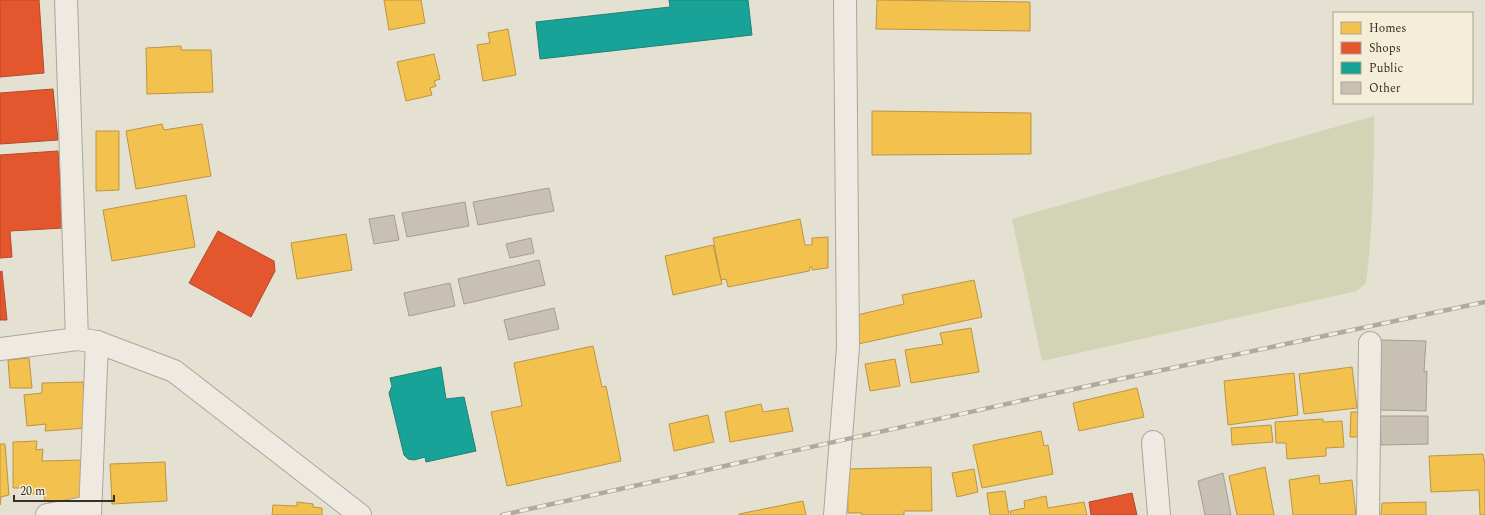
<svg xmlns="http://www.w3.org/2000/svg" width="1485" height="515" viewBox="0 0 1485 515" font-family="Spectral,serif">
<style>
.green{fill:#d2d4b5}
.homes{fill:#f2c14e;stroke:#bb9541}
.shops{fill:#e4572e;stroke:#b14b2a}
.public{fill:#17a398;stroke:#228075}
.building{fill:#c8c0b3;stroke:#a59d91}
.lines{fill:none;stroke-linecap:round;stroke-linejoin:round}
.minor-casing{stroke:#aba69a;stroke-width:24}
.minor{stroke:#eeeae2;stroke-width:22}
.rail-casing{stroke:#adaaa2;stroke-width:4.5}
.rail{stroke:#f4eed9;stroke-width:3;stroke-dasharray:9;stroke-linecap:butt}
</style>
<rect width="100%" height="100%" fill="#e5e1d2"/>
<path class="green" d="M1374,116C1374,172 1373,228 1366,283L1357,291L1042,361L1012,219Z"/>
<g class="homes">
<path d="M384,0H421L425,23L389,30Z"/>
<path d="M877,0L1030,2V31L876,29Z"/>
<path d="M508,29L516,75L483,81L477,45L490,43L488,33Z"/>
<path d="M181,46V50H211L213,92L147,94L146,48Z"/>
<path d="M434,54L440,79L434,81L436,86L430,88L432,95L406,101L397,62Z"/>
<path d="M872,111L1031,113V154L872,155Z"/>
<path d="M162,124L164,130L202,124L211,176L136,189L126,131Z"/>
<path d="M96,131H119V190L96,191Z"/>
<path d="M186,195L195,247L112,261L103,210Z"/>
<path d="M800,219L805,245H812V238L828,237V268L812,270V267H810L809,271L728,287L726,279L721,280L713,238Z"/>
<path d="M346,234L352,270L297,279L291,243Z"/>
<path d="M713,245L722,284L673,295L665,256Z"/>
<path d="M974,280L982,317L849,346L857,315L904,304L902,295Z"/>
<path d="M971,328L979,372L911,383L905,350L943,344L940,333Z"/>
<path d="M593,346L602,387L606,386L621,461L507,486L491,412L522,406L514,363Z"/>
<path d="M29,358L32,388H10L8,360Z"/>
<path d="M895,359L900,386L870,391L865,364Z"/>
<path d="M1352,367L1357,408L1304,414L1299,374Z"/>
<path d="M1294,373L1298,415L1228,425L1224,381Z"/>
<path d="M83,382L87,428L45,431L46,424L27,426L24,395L42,393V383Z"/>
<path d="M1137,388L1144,417L1079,431L1073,403Z"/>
<path d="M761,404L763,412L788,408L793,431L730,442L725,412Z"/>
<path d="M1351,412H1365L1364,437H1350Z"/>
<path d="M708,415L714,442L674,451L669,424Z"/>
<path d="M1323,419V422L1342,421L1344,447L1326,448V456L1287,459L1286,443H1276L1275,422Z"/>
<path d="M1271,425L1273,442L1232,445L1231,428Z"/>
<path d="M1041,431L1044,446L1048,445L1053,474L982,488L973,445Z"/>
<path d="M37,441L36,450L43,449L42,461L82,460L81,509L49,510V501H45L44,494H26V488H13V442Z"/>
<path d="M0,444H5L9,495L1,497L0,505Z"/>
<path d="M1483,454L1485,464V515H1480L1479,490L1431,492L1429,456Z"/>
<path d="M165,462L167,501L112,504L110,464Z"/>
<path d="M931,467L932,511H904V515H862V513H848L847,469Z"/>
<path d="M1265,467L1274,515H1237L1229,476Z"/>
<path d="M974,469L978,492L957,497L952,473Z"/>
<path d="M1319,475L1320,484L1352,480L1356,515H1293L1289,480Z"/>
<path d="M1005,491L1009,515H990L987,493Z"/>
<path d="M1046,496L1048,508L1084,502L1087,515H1011L1010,511L1025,508L1024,501Z"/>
<path d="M803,501L806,515H739V514Z"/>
<path d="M297,502L313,504V507L322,508V515H272L273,505L297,506Z"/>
<path d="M1426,502V515H1381L1382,503Z"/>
</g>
<g class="shops">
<path d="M0,0H39L44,73L0,77Z"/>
<path d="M53,89L58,140L0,144V93Z"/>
<path d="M58,151L63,228L10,231L12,257L0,258V155Z"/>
<path d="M218,231L274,261L275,271L251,317L189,283Z"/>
<path d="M2,271L7,320H0V272Z"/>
<path d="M1132,493L1137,515H1091L1089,502Z"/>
</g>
<g class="public">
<path d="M669,0H748L752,35L540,59L536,22L670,7Z"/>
<path d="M441,367L446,399L464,397L476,451L426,462L425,457L414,460L408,459L404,455L389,393L392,386L390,378Z"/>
</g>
<g class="building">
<path d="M549,188L554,211L478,225L473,202Z"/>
<path d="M465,202L469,226L407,237L402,213Z"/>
<path d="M394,215L399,240L374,244L369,219Z"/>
<path d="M531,238L534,253L510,258L506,244Z"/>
<path d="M539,260L545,285L464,304L458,279Z"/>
<path d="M450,283L455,306L409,316L404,293Z"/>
<path d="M554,308L559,329L509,340L504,320Z"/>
<path d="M1381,340L1426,341L1424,372L1427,371L1426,411L1379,410Z"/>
<path d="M1380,416H1428V444L1381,445Z"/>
<path d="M1223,473L1231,515H1205L1198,481Z"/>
</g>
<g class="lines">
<g class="minor-casing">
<g id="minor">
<path d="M66,0L77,339"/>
<path d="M0,349L77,339L97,342L174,371L360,515"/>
<path d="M1153,442L1159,515"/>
<path d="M47,515L90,507"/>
<path d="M90,515L97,342"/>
<path d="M835,515L848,347L845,0"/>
<path d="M1368,515L1370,343"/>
</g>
</g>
<use href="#minor" class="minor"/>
<g class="rail-casing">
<path id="rail" d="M502,515L1120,379L1485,302"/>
</g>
<use href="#rail" class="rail"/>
</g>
<rect x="1333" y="12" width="140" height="92" fill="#f4eed9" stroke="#aaa290"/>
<rect x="1341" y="22" width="20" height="12" fill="#f2c14e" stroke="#aaa290"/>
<text x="1369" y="32" font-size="12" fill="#3a2f22">Homes</text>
<rect x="1341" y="42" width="20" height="12" fill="#e4572e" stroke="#aaa290"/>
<text x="1369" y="52" font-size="12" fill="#3a2f22">Shops</text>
<rect x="1341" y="62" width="20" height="12" fill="#17a398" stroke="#aaa290"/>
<text x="1369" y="72" font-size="12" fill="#3a2f22">Public</text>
<rect x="1341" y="82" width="20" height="12" fill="#c8c0b3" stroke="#aaa290"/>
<text x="1369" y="92" font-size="12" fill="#3a2f22">Other</text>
<path d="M14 495v6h100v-6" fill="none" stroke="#3a2f22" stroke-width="2"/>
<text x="20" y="495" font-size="12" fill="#3a2f22" stroke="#f4eed9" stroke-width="3" paint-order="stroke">20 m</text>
</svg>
